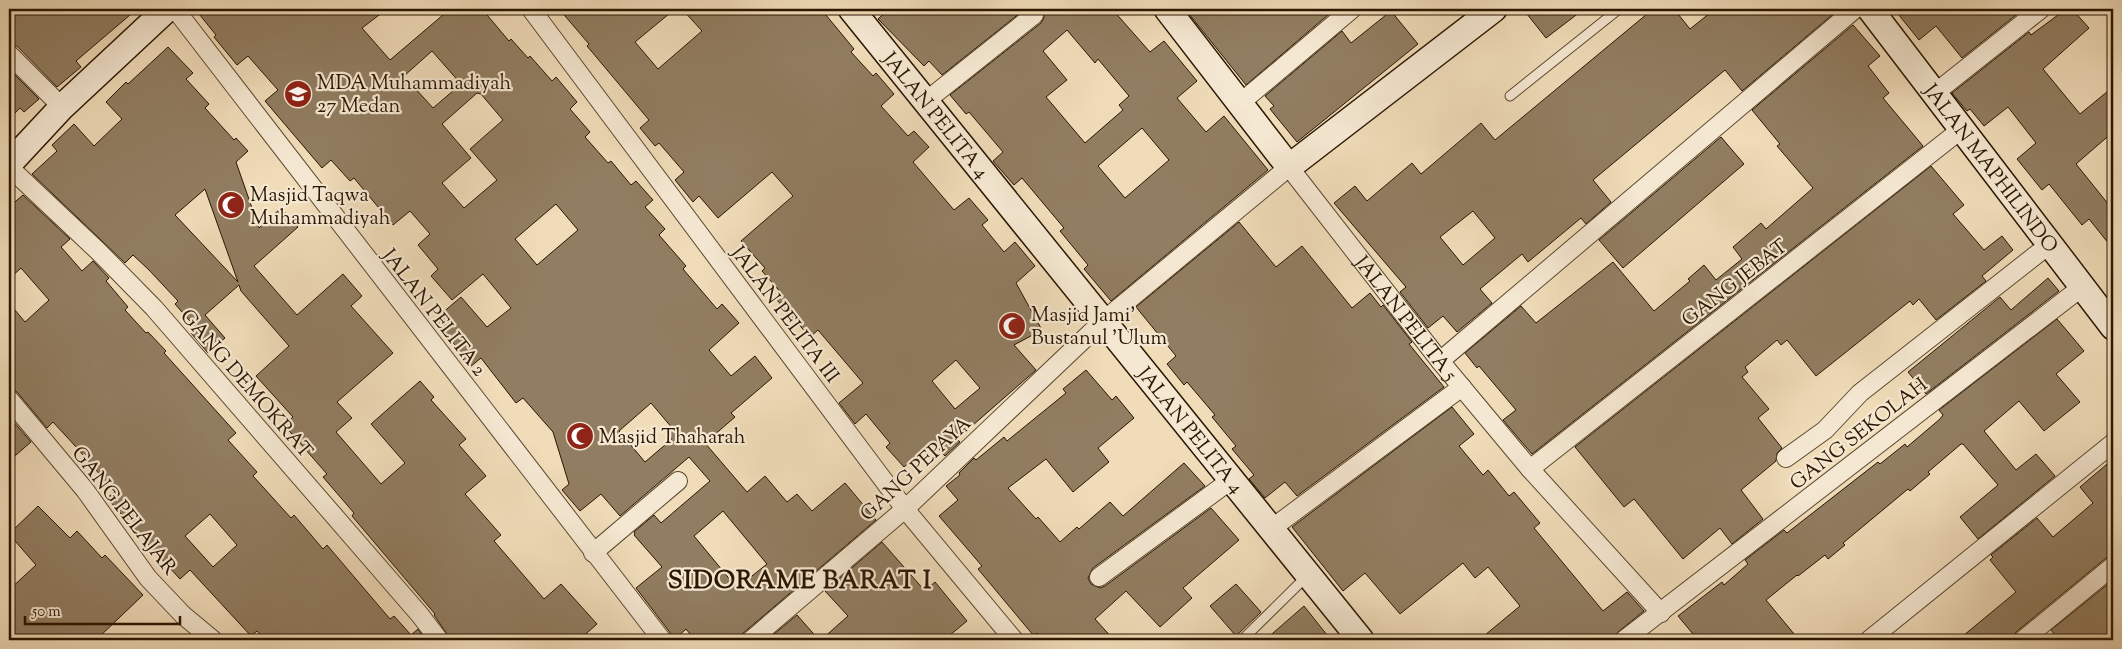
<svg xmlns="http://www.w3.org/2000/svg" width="2122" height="649" viewBox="0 0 2122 649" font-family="'Sorts Mill Goudy',serif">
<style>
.building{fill:#917d61;stroke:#2a1601;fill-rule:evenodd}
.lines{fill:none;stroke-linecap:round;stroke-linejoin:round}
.lane-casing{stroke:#5c482f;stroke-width:11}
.street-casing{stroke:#5c482f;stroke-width:20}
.secondary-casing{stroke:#2a1601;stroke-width:28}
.lane{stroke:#f5e8d2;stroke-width:9}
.street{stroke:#f5e8d2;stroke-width:18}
.secondary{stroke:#f5e8d2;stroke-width:25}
.labels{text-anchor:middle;stroke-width:4.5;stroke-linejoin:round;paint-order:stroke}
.poi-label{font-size:20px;fill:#2a1601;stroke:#f5e8d2;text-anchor:start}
.street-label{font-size:20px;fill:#2a1601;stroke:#f5e8d2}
.district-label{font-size:25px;font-weight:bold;letter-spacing:1px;fill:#2a1601;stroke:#f5e8d2}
</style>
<rect width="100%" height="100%" fill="#f0dcb9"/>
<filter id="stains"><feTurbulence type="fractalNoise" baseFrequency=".004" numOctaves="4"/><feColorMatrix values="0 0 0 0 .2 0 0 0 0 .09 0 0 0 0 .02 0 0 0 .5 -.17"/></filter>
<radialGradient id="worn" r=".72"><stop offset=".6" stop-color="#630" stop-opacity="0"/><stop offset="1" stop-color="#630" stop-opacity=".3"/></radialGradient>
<g class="building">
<path d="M9,9H137L76,61L81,67L57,87L17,46L9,44Z"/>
<path d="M195,9H387L362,28L390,60L450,9H482L509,41L511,39L528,58L530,56L552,81L556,77L577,102L570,109L590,132L585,137L608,163L611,161L631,185L636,181L653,200L645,207L665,229L659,235L686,266L683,269L717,309L722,304L739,323L709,350L731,376L755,356L772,378L731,413L735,417L705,443L747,492L765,476L787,502L797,494L812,511L845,483L876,520L735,640H695L686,629L675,639L636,588L662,567L634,535L635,534L634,532L654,515L661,523L710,481L689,457L620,516L601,494L580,511L562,490L569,484L553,432L523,398L516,403L481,358L470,367L457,352L459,350L434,320L461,297L487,327L511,308L483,274L452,300L431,276L438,269L418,245L430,234L410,211L393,225L354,178L350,181L331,160L322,168L265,101L278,90L248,56L237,65L214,37L216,35ZM432,51L461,84L433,108L404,76ZM477,93L481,94L503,120L470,149L497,180L464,208L442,183L471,158L442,124ZM556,204L578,230L537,265L515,239ZM651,403L673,429L667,433L672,439L645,462L619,431ZM723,511L767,564L737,588L694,536Z"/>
<path d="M559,9H675L635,42L658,69L702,31L682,9H821L854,49L851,52L873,76L876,73L894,94L881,106L908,136L914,131L929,147L913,162L954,210L969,198L988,220L982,225L1004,252L1015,242L1035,266L1016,283L1042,330L1014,345L1036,370L957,439L960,442L945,456L933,442L904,467L886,447L890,443L866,414L855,424L839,403L863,383L818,330L810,337L777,300L783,295L762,271L765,268L741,241L793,196L772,172L718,218L699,196L693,202L675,180L684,172L659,143L655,146L640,128L649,120L587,46L589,44ZM956,360L980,388L955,409L932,381Z"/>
<path d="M889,9H1025L942,75L929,61L924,66L878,19Z"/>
<path d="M1043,9H1112L1150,52L1164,41L1197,81L1177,98L1206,132L1224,116L1268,170L1111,301L1084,269L1088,265L1060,231L1064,228L1022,178L1014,185L993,161L1003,152L969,112L966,114L950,95L1041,23L1044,18ZM1067,30L1095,63L1098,59L1129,96L1119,105L1123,110L1085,143L1046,97L1067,80L1043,51ZM1142,128L1169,160L1125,198L1098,166Z"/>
<path d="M1185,9H1325L1329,14L1246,85Z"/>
<path d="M1523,9H1584L1546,38Z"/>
<path d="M1653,9H1674L1690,29L1715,9H1839L1742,91L1725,70L1593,180L1611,202L1586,224L1581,218L1528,262L1522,254L1480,289L1492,303L1457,332L1443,316L1428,328L1400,292L1406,287L1334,203L1355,186L1367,201L1412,163L1421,174L1481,123L1495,140ZM1473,211L1495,238L1463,265L1440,237Z"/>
<path d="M1894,9H2011L2016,15L1962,58L1936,26L1919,40Z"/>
<path d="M2066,9H2072L2089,28L2043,69L2080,114L2113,87V132L2076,164L2113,210V249L2089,219L2082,225L2049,184L2042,190L2017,159L2036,143L2008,107L1984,126L1970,109L1967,111L1952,93L2029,32L2031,35Z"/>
<path d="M1391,11L1418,44L1297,142L1270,109L1274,106L1265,96L1342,31L1351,43Z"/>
<path d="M1853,25L1880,56L1868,66L1889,93L1883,98L1923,146L1532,454L1503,420L1516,410L1479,366L1477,368L1465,353L1521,306L1536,323L1613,262L1654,311L1690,281L1688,279L1704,265L1716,280L1742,259L1733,247L1761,223L1766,229L1813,188L1777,146L1780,144L1752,110Z"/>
<path d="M168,47L193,73L186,79L209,104L205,108L234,140L236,138L248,151L236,162L259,228L281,208L298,227L254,266L297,315L343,274L362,296L351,306L393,353L337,402L352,418L336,432L381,484L405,463L371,424L420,381L434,397L431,400L466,439L459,445L486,476L465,494L501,535L494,541L544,599L561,584L597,624L579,640H449L447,634L434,615L435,614L352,516L354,513L323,477L327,474L284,425L293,417L256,376L289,346L241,291L239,285L205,315L225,338L208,353L191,333L196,328L175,304L178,301L149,270L133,255L125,263L32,174L57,151L52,145L74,124L94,146L122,119L106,102L126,82L128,84ZM205,189L238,282L175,215Z"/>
<path d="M9,69L39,99L24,112L20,108L9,119Z"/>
<path d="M1721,137L1744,164L1623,268L1599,240Z"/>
<path d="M1931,166L1964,205L1953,214L1984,250L2002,236L2013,250L1982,276L1986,281L1936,320L1919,299L1913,305L1910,301L1816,376L1787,340L1781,345L1777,340L1745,367L1748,372L1742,377L1769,409L1758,418L1782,448L1777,453L1776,461L1741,490L1763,519L1732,544L1720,528L1683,559L1634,499L1624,507L1575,447Z"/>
<path d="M23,195L70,239L61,247L82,271L93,261L109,278L106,281L128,307L125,310L146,333L148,332L166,351L164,353L236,433L228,440L257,472L253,476L291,518L294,515L323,549L327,545L390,619L394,616L411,635L418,629L426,640H265L257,631L251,636L190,570L180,579L145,541L107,498L115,492L77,448L53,422L47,428L17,392L9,387V303L25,322L49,300L21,268L9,279V207ZM210,514L237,545L213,567L185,536Z"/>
<path d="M1239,222L1276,267L1302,246L1352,308L1370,293L1381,307L1383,305L1412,342L1409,344L1444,387L1297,496L1285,482L1265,498L1249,479L1254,475L1232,449L1236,446L1212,417L1215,415L1187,382L1184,385L1167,364L1176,356L1136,307Z"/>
<path d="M2048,278L2059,291L1926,394L1908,372L2000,297L2011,310Z"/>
<path d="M2057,319L2084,351L2056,374L2080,402L2044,431L2019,401L1984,431L2016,470L2036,454L2055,476L1978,539L1960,517L1998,485L1963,444H1961L1928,472L1930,474L1910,491L1908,489L1843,543L1845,545L1828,559L1825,555L1798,576L1797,575L1766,600L1799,640H1698L1678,616L1722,582L1724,585L1748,564L1745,560L1784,530L1787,533L1878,462L1880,464L1905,444L1907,447L1940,419L1943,415L1939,410Z"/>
<path d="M1086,370L1112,400L1116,396L1134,418L1098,448L1109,462L1073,492L1046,459L1008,488L1036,519L1038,517L1060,542L1077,527L1079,529L1110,502L1123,516L1184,463L1205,486L1093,568L1088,578L1091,584L1100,588L1105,586L1211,508L1239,540L1183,588L1192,598L1160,627L1126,591L1095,619L1114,640H1043L1037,633L1034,636L1018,617L978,569L982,566L939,516L958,500L946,486L960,475L959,473L974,458L976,460L1004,437L1007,441L1066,393L1063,389Z"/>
<path d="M1452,407L1474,434L1459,446L1483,475L1488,470L1509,496L1514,492L1540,523L1534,528L1603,611L1627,592L1644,611L1618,632L1614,640H1479L1520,606L1488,567L1475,578L1463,563L1400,614L1365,573L1343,591L1292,527Z"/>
<path d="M12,420L31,442L9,461V423Z"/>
<path d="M2113,459V556L2106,558L2016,632L2013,640H1958L2016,592L1990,560L1993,557L1991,555L2037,518L2053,537L2093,503L2080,487Z"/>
<path d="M38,506L70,538L77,531L102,558L105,555L143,595L96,640H9V590L36,565L9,534Z"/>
<path d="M882,542L925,591L935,582L967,621L944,640H821L848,616L825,591Z"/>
<path d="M2113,580V634L2106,640H2059L2051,630Z"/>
<path d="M1236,584L1261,612L1236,636L1210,606Z"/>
<path d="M1304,606L1331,640H1265Z"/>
<path d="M797,615L819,640H779L774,634Z"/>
</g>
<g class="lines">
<g class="lane-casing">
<g id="lane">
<path d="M1510,96L1619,9"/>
<path d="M1242,640L1308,575"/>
</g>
</g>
<g class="street-casing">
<g id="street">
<path d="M175,9L662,640"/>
<path d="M531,9L905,509L1014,640"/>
<path d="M9,54L62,107"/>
<path d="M1935,93L2041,9"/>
<path d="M926,101L1034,15"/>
<path d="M1239,104L1352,9"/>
<path d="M9,167L98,251L154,308L420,615L439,640"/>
<path d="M1440,361L1855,9"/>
<path d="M9,399L85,490L148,578L183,615L213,640"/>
<path d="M1786,458L1825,430L1860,393L2050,244"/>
<path d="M1530,469L1963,128"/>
<path d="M1271,529L1462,387"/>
<path d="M593,553L678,481"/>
<path d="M1099,577L1231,480"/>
<path id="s1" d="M751,640L905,509L1103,321L1289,167L1440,361L1530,469L1661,613"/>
<path d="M1624,640L2082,287"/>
<path d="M1869,640L2113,443"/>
<path d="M2023,640L2113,566"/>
</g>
</g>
<g class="secondary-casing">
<g id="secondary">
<path id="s2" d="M851,9L1361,640"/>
<path d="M1167,9L1289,167L1494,9"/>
<path id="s3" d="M1870,9L2113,327"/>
<path d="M9,164L62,107L167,9"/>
</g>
</g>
<use href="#lane" class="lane"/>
<use href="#street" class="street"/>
<use href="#secondary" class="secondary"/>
</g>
<defs>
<g id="school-disc" transform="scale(1.4375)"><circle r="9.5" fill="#8f2418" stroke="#f5e8d2"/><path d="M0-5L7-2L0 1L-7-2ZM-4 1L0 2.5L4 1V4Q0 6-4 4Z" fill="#fff"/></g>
<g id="mosque-disc" transform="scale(1.4375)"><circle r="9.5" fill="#8f2418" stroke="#f5e8d2"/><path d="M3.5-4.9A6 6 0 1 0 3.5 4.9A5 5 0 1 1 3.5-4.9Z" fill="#fff"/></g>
</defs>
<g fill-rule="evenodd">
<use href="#school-disc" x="298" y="94"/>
<use href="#mosque-disc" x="231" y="205"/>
<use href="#mosque-disc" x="1012" y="326"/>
<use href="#mosque-disc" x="580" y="436"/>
</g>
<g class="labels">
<g class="poi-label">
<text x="317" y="89">MDA Muhammadiyah<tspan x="317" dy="23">27 Medan</tspan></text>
<text x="250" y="201">Masjid Taqwa<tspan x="250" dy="23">Muhammadiyah</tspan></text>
<text x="1031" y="321">Masjid Jami'<tspan x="1031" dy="23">Bustanul 'Ulum</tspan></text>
<text x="599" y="443">Masjid Thaharah</text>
</g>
<g class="street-label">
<text dy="7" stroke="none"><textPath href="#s2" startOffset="136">JALAN PELITA 4</textPath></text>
<text dy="7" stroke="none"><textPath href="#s3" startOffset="200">JALAN MAPHILINDO</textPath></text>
<text transform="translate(1734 282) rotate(-38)" y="7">GANG JEBAT</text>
<text transform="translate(435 312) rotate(52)" y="7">JALAN PELITA 2</text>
<text transform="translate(786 314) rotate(53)" y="7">JALAN PELITA III</text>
<text dy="7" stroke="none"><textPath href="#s1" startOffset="908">JALAN PELITA 5</textPath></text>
<text transform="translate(247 383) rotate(49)" y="7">GANG DEMOKRAT</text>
<text dy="7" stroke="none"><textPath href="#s2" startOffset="541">JALAN PELITA 4</textPath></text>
<text transform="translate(1858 433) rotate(-38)" y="7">GANG SEKOLAH</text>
<text transform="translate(915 468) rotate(-43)" y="7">GANG PEPAYA</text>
<text transform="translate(125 510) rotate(52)" y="7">GANG PELAJAR</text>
</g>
<g class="district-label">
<text x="800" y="588">SIDORAME BARAT I</text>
</g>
</g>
<rect width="2122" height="649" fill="none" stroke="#f0dcb9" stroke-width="30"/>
<rect x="10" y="10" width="2102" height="629" fill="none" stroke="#2a1601" stroke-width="2.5"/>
<rect x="15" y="15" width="2092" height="619" fill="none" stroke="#2a1601"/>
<path d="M25 616v8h155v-8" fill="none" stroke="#2a1601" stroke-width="2.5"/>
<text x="32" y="616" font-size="15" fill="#2a1601" stroke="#f5e8d2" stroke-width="4" paint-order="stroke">50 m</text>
<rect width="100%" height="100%" filter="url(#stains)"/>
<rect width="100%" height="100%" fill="url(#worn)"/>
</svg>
